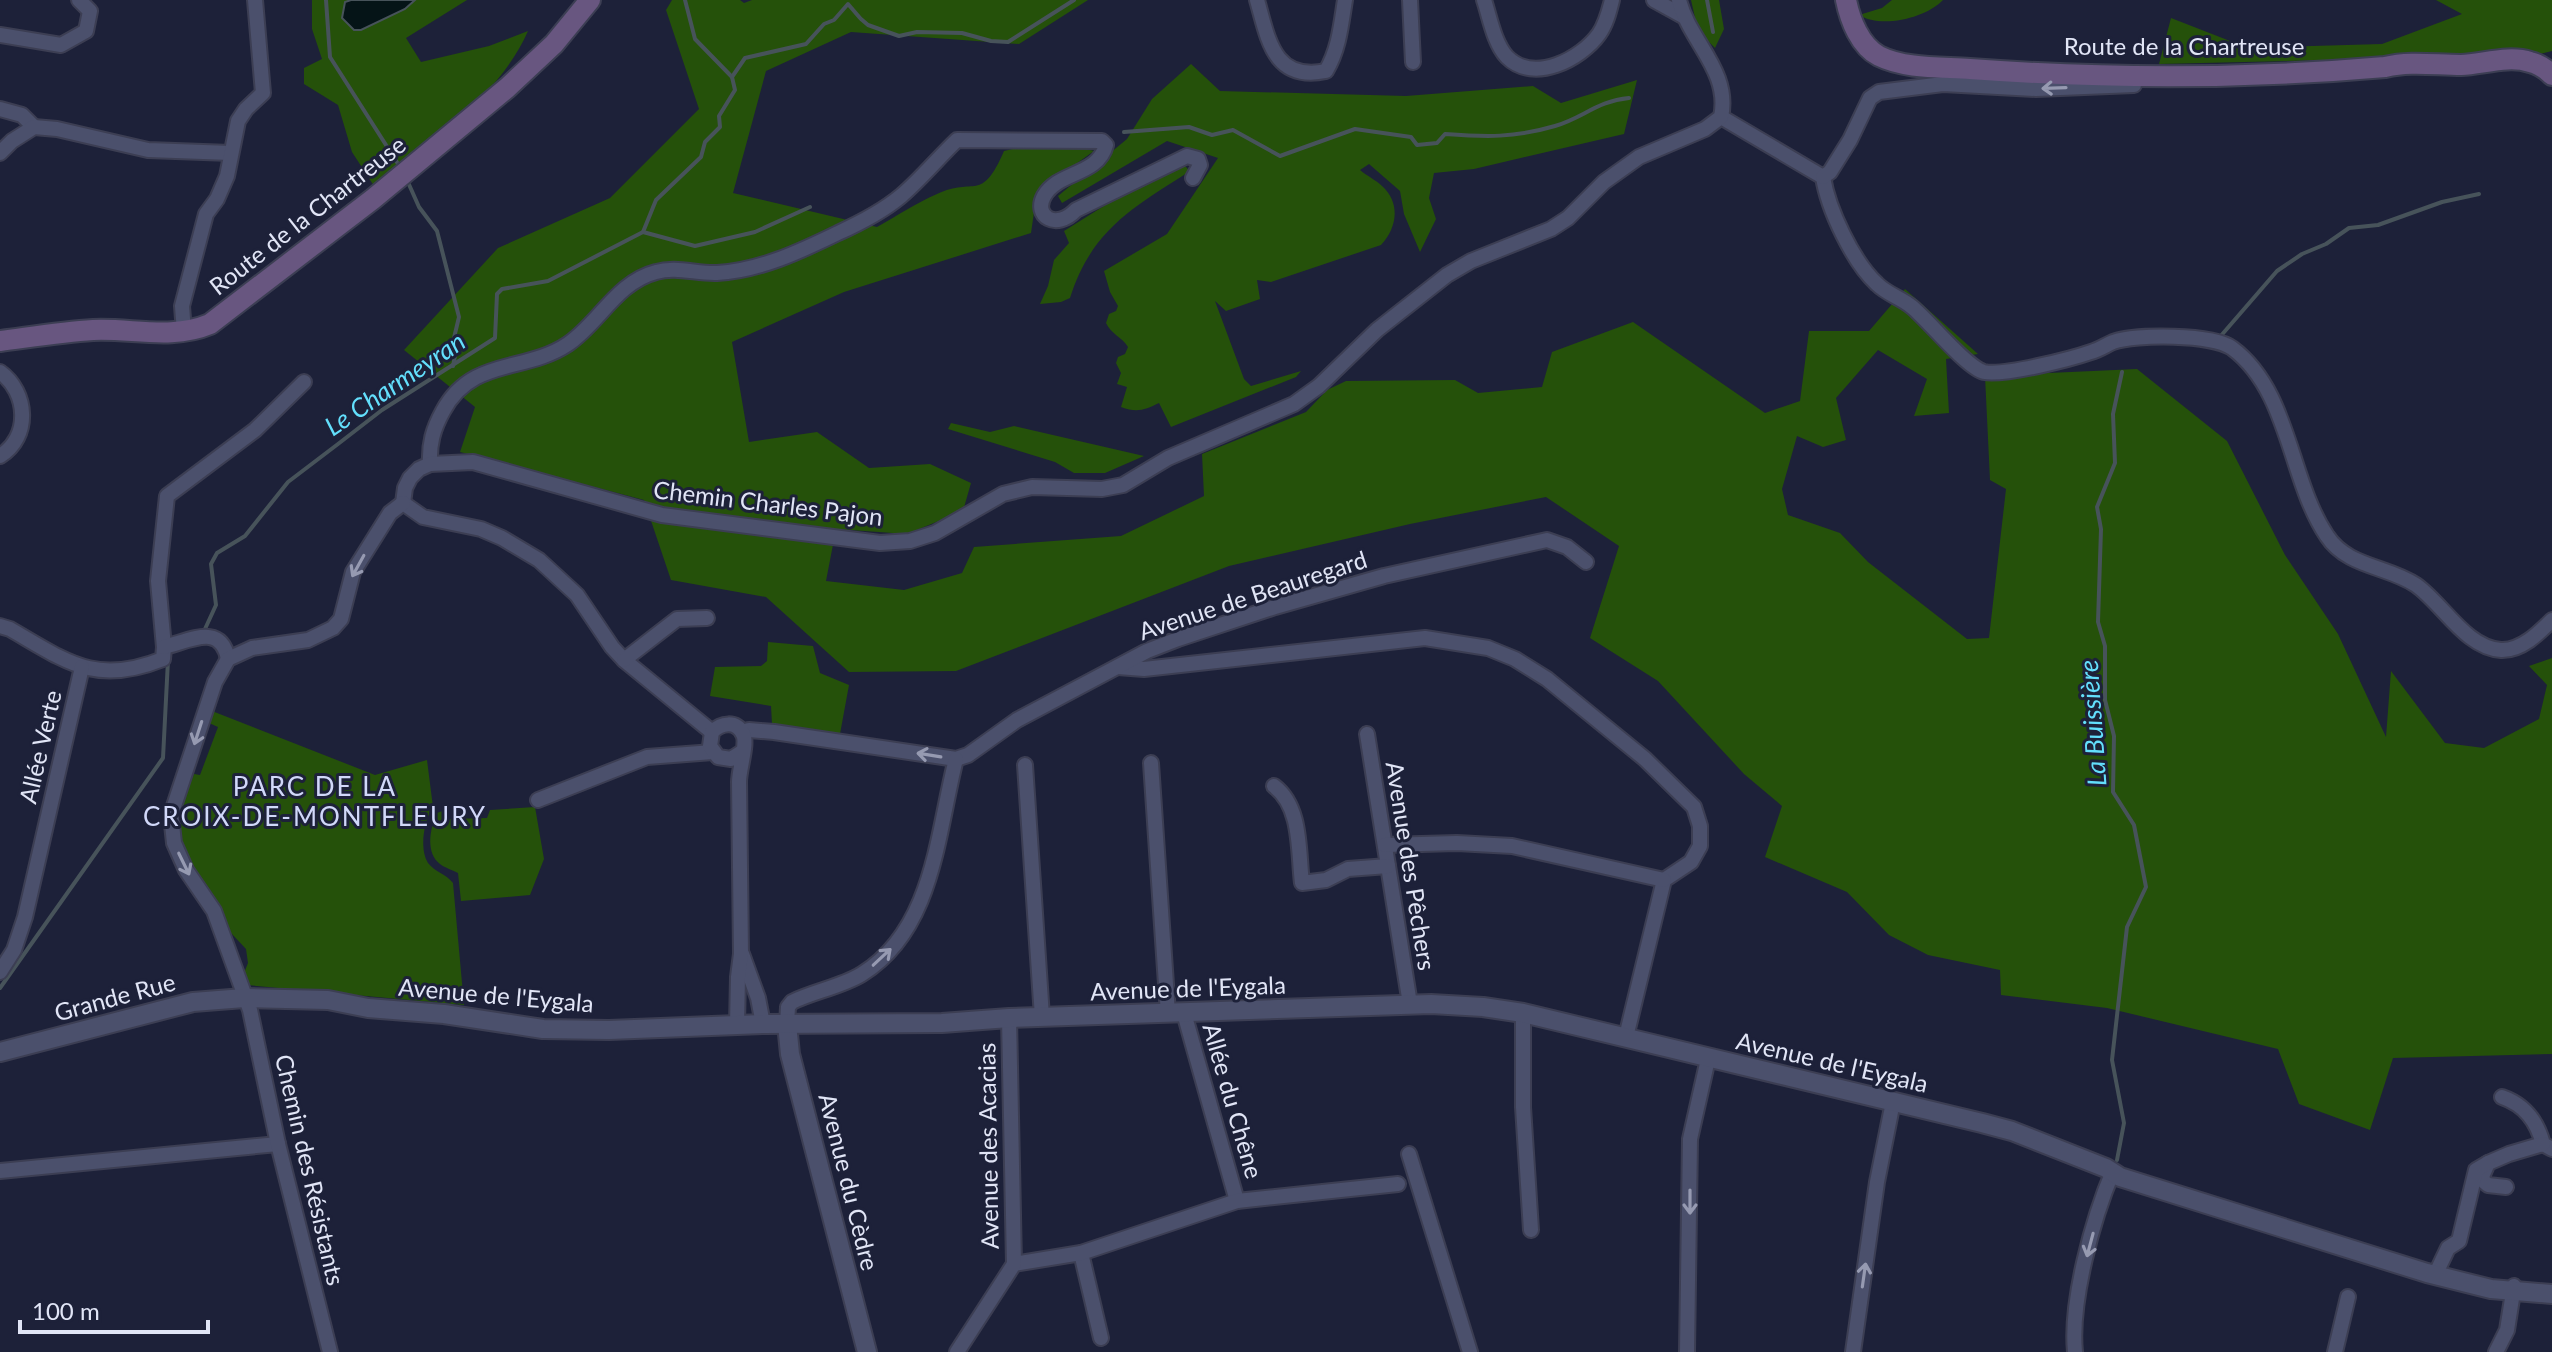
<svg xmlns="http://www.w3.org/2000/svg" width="2552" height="1352" viewBox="0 0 2552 1352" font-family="Lato,sans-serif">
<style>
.green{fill:#25510a}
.water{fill:#051417;stroke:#47535a;stroke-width:2}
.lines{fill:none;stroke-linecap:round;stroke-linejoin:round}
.stream{stroke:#47535a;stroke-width:4}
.minor-casing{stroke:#3c3e53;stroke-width:18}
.tertiary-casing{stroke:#3c3e53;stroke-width:22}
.secondary-casing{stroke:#3c3e53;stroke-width:24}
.minor{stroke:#4b506c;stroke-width:14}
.tertiary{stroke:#4b506c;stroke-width:18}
.secondary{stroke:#685680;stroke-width:20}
.oneway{stroke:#969ab1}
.labels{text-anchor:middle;stroke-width:6;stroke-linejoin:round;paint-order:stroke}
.street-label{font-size:24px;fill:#e1e5f6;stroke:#1d2139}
.water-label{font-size:26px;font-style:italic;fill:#63dffc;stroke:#1d2139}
.neighbourhood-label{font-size:26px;letter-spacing:2px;fill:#d1d8f9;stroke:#1d2139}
</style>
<rect width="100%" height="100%" fill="#1d2139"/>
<g class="green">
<path d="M312,0H467L406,38L421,62L489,46L528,31C498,99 430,140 374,186L352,152L338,105L304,84V68L322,59L312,29Z"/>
<path d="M672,0H740L744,3L752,0H1088L1019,44L851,32L766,71L733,193L877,227C897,216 916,203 937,194C975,176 981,204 1004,151L1052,140L1094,151L1037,192L1031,233L844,292L732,342L749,442L817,432L869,468L930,464L971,483L963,511L907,534L836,529L826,581L904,590L962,573L974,547L1121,536L1204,496L1202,454L1306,412L1327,390L1346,381L1455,380L1478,393L1542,387L1552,352L1633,322L1765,413L1800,401L1809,331H1869L1905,289L1978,354L1946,359L1949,413L1914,416L1927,379L1878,350L1836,398L1846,440L1823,447L1797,436L1782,489L1788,515L1840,533L1868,562L1967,639L1989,638L2006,489L1990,480L1985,376L2137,369L2227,441L2285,555L2338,634L2386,737L2391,671L2445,743L2484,748L2539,719L2547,685L2529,666L2552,658V1054L2393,1058L2370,1130L2299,1104L2278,1049L2107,1008L2001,995L2000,970L1928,955L1889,935L1847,892L1765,857L1782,806L1744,774L1658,681L1590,638L1619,546L1546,497L1410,524L1229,566L956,671L849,672L766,597L671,580L644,500L460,452L475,407L404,350L498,248L610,198L699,109L666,10Z"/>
<path d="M1691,0H1719L1724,29L1715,48L1698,31Z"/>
<path d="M1892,0H1943C1926,18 1881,29 1859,15L1882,8Z"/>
<path d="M2436,0H2552V51L2536,55L2159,64L2171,18L2248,48L2382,44L2462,14Z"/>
<path d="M1191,64L1220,91L1406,96L1533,86L1561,103L1637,80L1624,134L1474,169L1434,173L1429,198L1436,219L1420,252L1404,214L1400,191L1369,164L1360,170C1367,176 1376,180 1382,186C1401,203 1397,228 1381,245L1271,282L1257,280L1260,299L1226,311L1215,301L1244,379L1251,386L1301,371L1296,377L1171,427L1159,403C1145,410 1137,413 1121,407L1127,387L1117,384L1121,373L1116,363L1118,357L1125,354L1128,347C1122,337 1111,334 1106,323L1109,314L1116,311L1118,306L1110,292L1104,271L1167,234L1218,158L1167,141L1062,203L1058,196L1127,139L1152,99Z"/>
<path d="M1184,165L1190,171C1133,208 1092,229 1070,298L1061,302L1040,304L1048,286L1054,260L1069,243L1064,231L1123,194Z"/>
<path d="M951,423L990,432L1014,426L1144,456L1105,473H1074L1055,462L948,429Z"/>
<path d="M768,642L813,646L820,673L849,685L840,734L772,724L771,706L710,696L715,667L761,666L767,661Z"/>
<path d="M212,711L375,775L427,760L433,807C424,820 419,849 428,863C435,872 446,874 453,883L464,1005L247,985L244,973L248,963L246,949L231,933L197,877L179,839L178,815L194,774L200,775L218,727L209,723Z"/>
<path d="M535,807L544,859L530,895L461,901L458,873C453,870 445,868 440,864C425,853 430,828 437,813L445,810L448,819L487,818L490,810Z"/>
</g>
<path class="water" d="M351,0H415L405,9L361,30H354L342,18L345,2Z"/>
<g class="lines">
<g class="stream">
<path d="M326,0L330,57L400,167"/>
<path d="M685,0L695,39L732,77"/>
<path d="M1707,0L1713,32"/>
<path d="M861,19L868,25L899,36L917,32L962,33L991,41L1008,42L1074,0"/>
<path d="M1124,132L1189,127L1212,135L1233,130L1280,156L1355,129L1411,137L1417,145L1437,143L1445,134C1486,137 1514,138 1555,126C1583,118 1597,101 1629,98"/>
<path d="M407,180L419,207L437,231L459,317L453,342L455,356L453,366"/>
<path d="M643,232L695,246L755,232L810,207"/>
<path d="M2219,338L2277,271L2302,254L2326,244L2349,228L2378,225L2442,202L2479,194"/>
<path d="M205,629L216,605L211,564L217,553L245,536L288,482L338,444L382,410L495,338L497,294L502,289L548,281L643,232L656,200L701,157L705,142L720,127L719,116L735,90L732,77L745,58L806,44L824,24L834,20L848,4L860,18"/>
<path d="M0,988L163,758L168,660"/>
<path d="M2117,1160L2124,1123L2112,1060L2127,927L2146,887L2134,825L2113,792L2114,736L2105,700V646L2098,622L2101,529L2097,507L2115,463L2113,414L2122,372"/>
</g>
<g class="minor-casing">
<g id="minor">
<path d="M1257,0C1268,38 1273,82 1326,71C1339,49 1341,25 1345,0"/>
<path d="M1410,0L1413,62"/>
<path d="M1484,0C1490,18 1494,43 1507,57C1534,84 1581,59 1599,34C1606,24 1609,12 1612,0"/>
<path d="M1654,0L1683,16"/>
<path d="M0,35L61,45L86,31L90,11L79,0"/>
<path d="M0,109L22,115L34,127"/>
<path d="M1721,117L1823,177C1828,209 1853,262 1877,284C1887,294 1901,298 1912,307C1929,321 1967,368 1984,372C2004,376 2071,359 2091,352C2099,350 2106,345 2113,342C2136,334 2212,334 2232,348C2290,391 2289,480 2327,536C2347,567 2388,566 2416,585C2443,604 2466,648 2501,650C2521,651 2539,633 2552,620"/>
<path d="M0,153L12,141L34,127L57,129L148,150L231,153"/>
<path d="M1823,177L1830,172L1850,140L1870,98L1879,92L1943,84L2036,89L2134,85"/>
<path d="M184,332L182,306L206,214L217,199L227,176L238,121L246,109L263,93L255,0"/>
<path d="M0,372C28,392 31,437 0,456"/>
<path d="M430,464C429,444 433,429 443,411C472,357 525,373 568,344C599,323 617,282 656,272C676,266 697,274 717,273C759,271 801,251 838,233C860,223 883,211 901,196C921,179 938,158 957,140L1102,141L1106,145C1098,176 1058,171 1044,196C1033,216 1056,231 1076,210L1187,156L1198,159L1200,165L1193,178"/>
<path d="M403,503L405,488L410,478L419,469L430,464L473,462L662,515L880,543L910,541L935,533L1003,494L1032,487L1102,489L1123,485L1168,458L1294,404L1319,386L1377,330L1447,275L1471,261L1551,229L1568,218L1604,182L1639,157L1705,129L1721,117C1731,71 1689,41 1679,0"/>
<path d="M403,503L423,517L481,529L502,538L539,560L577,595L612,647L624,660L712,732"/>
<path d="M0,626L10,629C67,662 96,686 163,659L164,647L158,581L167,496L255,430L304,382"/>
<path d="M164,647C192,640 221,623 228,659"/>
<path d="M624,660L677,619L707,618"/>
<path d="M1118,667L1144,669L1425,638L1488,648L1515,659L1547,679L1645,759L1694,807L1700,826V846L1691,862L1664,880L1626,1037"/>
<path d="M742,732L749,730L774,732L956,759L968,755L1017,720L1147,651L1178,639L1275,607L1384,576L1547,540L1567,547L1586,562"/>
<path d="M1367,734L1410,1004"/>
<path d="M1151,763L1168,1014"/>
<path d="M1025,765L1042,1017"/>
<path d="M1274,786C1302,807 1298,851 1302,883L1326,880L1348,869L1388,866"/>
<path d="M538,800L647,757L713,752"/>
<path d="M1385,845L1457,843L1512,846L1664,880"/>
<path d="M742,954L758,998L763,1024"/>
<path d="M0,972L14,950L25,917L82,667"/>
<path d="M1184,1013L1237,1201"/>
<path d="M1523,1013V1107L1531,1230"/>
<path d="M787,1024L788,1007L792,1002C814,991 841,987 862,974C934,929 937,833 956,759"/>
<path d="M737,1025L738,977L741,954C740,896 740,839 739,782C739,769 748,743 743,734C736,720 721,723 712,732L710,746L718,757L731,759L742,752"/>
<path d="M2502,1097C2525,1105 2537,1121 2543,1144L2552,1149"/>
<path d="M1409,1154L1470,1352"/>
<path d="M0,1171L278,1144"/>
<path d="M2506,1187L2488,1185L2481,1179L2488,1163L2509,1154L2543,1144"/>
<path d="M1081,1253L1101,1338"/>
<path d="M1014,1264L1081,1253L1237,1201L1398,1184"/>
<path d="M2438,1269L2448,1248L2459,1241L2476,1170L2488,1163"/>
<path d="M330,1352L278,1144L250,1010L214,911L186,870L174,843L171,815L215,682L228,659L252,648L308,640L333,628L341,619L353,572L390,513L403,503"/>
<path d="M957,1352L1014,1264L1009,1018"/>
<path d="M1687,1352L1690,1139L1708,1059"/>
<path d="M1853,1352L1877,1182L1893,1102"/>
<path d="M2075,1352C2070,1301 2093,1218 2113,1171"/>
<path d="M2335,1352L2348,1297"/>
<path d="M2496,1352L2507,1330L2514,1286"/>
</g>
</g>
<g class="tertiary-casing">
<g id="tertiary">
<path d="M787,1024L790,1054L867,1352"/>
<path d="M0,1052L193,1002L244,998L328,1000L368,1008L444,1014L543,1029L609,1030L763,1024L942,1023L1009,1018L1431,1004L1483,1007L1523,1013L1982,1123L2012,1131L2106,1168L2120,1177L2427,1273L2491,1289L2552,1294"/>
</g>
</g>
<g class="secondary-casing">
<g id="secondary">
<path d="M1846,0C1850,20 1860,46 1879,56C1905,69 1941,67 1970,69C2108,79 2247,79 2385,67C2410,61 2435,65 2461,65C2483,64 2509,55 2530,62C2539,64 2546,69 2552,75"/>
<path d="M0,341C31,337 62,332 93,330C132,328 172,340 210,324L373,199L507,88L554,44L590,0"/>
</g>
</g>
<use href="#minor" class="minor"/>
<use href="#tertiary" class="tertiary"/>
<use href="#secondary" class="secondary"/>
</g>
<defs><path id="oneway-shaft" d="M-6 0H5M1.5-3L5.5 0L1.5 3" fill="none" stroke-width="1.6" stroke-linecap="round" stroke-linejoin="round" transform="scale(2)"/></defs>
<g class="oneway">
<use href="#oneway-shaft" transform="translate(2054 88) rotate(178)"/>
<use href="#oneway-shaft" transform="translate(358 566) rotate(119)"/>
<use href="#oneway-shaft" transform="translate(198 733) rotate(108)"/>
<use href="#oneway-shaft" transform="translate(929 755) rotate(-171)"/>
<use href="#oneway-shaft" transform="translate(184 864) rotate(64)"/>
<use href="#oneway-shaft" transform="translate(882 957) rotate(-43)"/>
<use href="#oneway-shaft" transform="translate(1690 1202) rotate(90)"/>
<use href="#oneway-shaft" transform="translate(2090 1245) rotate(105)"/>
<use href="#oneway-shaft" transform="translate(1864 1275) rotate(-82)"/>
</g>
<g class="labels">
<g class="street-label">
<text x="2184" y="55">Route de la Chartreuse</text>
<text transform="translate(308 216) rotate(-38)" y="8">Route de la Chartreuse</text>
<text transform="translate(768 504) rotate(7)" y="8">Chemin Charles Pajon</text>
<text transform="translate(1253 596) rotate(-18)" y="8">Avenue de Beauregard</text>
<text transform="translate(41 747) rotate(-77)" y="8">Allée Verte</text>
<text transform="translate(1410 866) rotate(81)" y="8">Avenue des Pêchers</text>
<text transform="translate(1188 989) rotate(-2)" y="8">Avenue de l'Eygala</text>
<text transform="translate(496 996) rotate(5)" y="8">Avenue de l'Eygala</text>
<text transform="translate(115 998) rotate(-15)" y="8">Grande Rue</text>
<text transform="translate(1832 1063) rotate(13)" y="8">Avenue de l'Eygala</text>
<text transform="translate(1232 1101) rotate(74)" y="8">Allée du Chêne</text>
<text transform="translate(989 1146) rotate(-91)" y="8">Avenue des Acacias</text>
<text transform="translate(309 1170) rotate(77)" y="8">Chemin des Résistants</text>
<text transform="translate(848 1182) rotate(76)" y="8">Avenue du Cèdre</text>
</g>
<g class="water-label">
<text transform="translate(395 384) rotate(-34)" y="9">Le Charmeyran</text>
<text transform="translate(2093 723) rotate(-94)" y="9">La Buissière</text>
</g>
<g class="neighbourhood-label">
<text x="315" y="796">PARC DE LA<tspan x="315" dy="30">CROIX-DE-MONTFLEURY</tspan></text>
</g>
</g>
<path d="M20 1320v12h188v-12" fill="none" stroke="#e1e5f6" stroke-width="4"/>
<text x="32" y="1320" font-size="24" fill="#e1e5f6" stroke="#1d2139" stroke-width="6" paint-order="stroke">100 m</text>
</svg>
